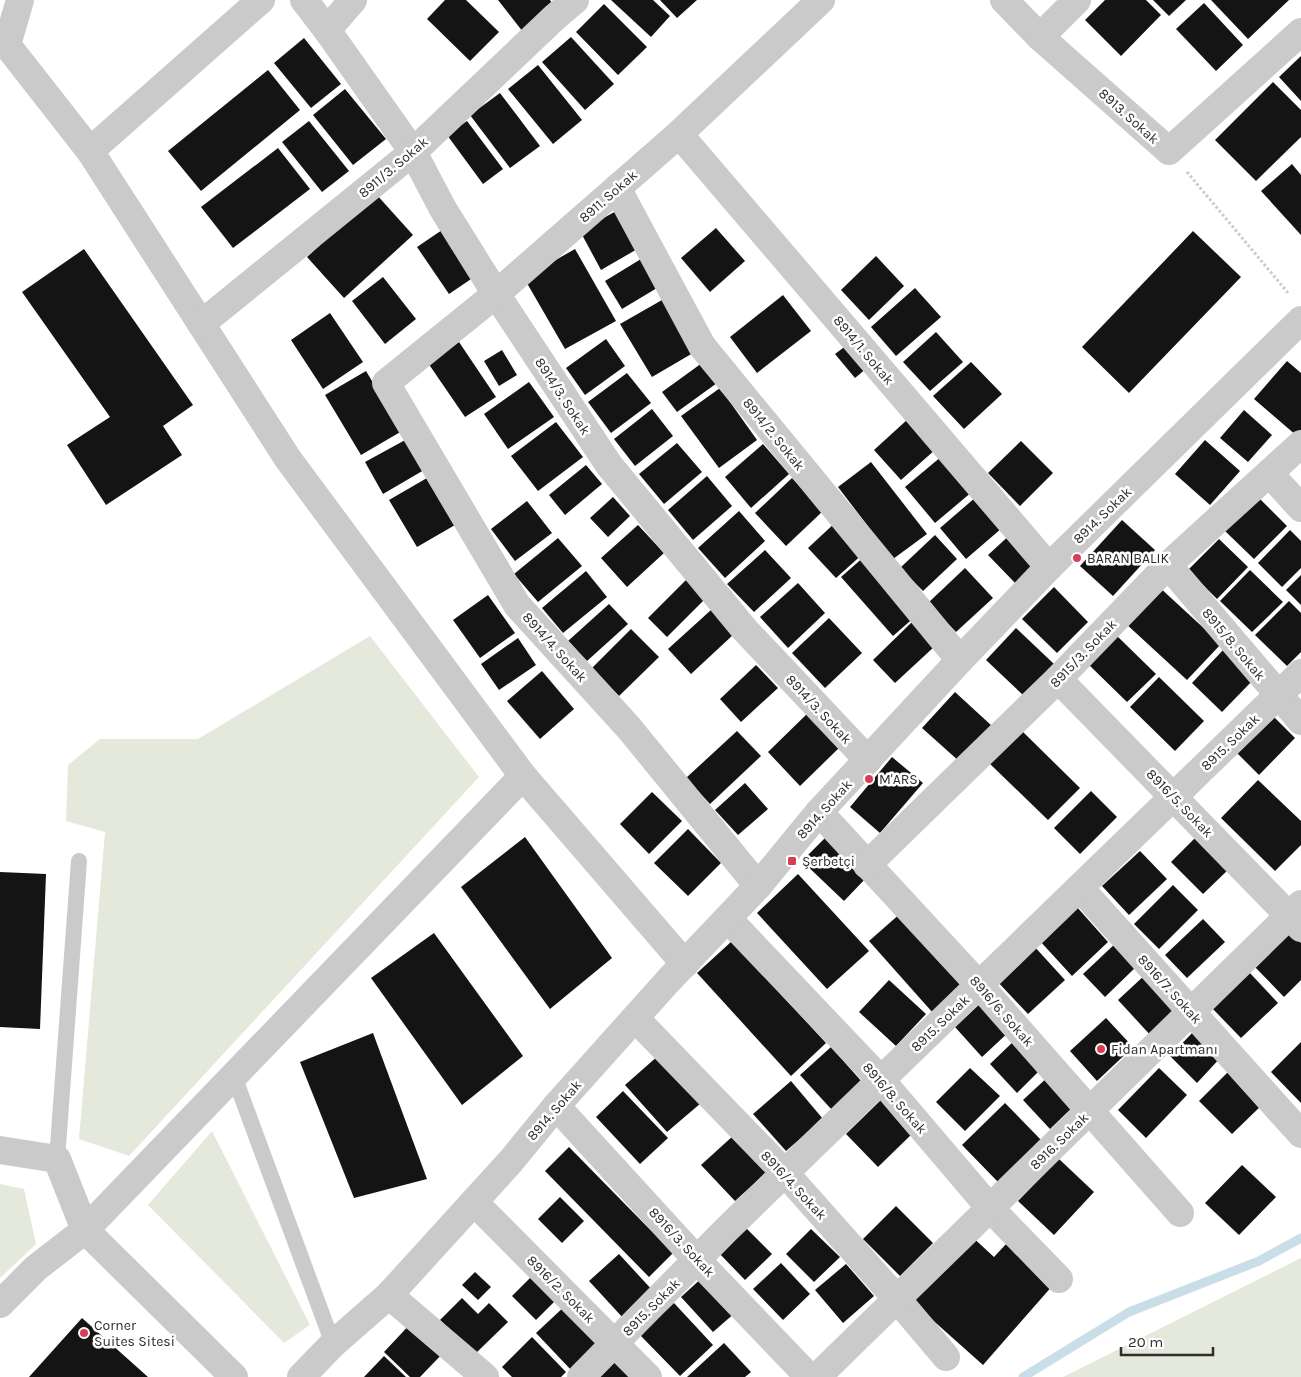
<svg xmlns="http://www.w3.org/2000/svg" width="1301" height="1377" viewBox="0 0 1301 1377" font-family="Karla,sans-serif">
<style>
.green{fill:#e4e9db}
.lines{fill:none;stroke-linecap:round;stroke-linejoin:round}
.stream{stroke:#c9dee7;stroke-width:9}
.building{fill:#141414}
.path{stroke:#cacaca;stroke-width:3;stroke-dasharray:2.5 2.5;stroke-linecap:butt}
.service{stroke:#cacaca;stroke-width:16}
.minor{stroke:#cacaca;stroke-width:28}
.tertiary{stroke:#cacaca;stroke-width:28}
.poi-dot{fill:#d43f54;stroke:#fff;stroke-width:2}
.labels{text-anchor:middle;stroke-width:5;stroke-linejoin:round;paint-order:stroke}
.street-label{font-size:14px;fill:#2d2d2d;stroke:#fff}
.poi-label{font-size:14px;fill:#2d2d2d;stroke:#fff;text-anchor:start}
</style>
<rect width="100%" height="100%" fill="#fff"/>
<g class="green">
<path d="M370,636L479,777L129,1156L79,1139L105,832L66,821L68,765L100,739H198Z"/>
<path d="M212,1131L310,1325L284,1343L148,1205Z"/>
<path d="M0,1184L24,1189L36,1244L0,1278Z"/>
<path d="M1301,1258V1377H1063Z"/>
</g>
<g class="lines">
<path class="stream" d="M1023,1377L1129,1312L1259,1261L1301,1238"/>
</g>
<g class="building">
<path d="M445,0H466L499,32L470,61L427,19Z"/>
<path d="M498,0H550L555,8L523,32Z"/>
<path d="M611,0H653L670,16L651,37Z"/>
<path d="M660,0H697L677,18Z"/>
<path d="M1105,0H1146L1161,15L1121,56L1085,20Z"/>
<path d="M1153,0H1186L1169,16Z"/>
<path d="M1211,0H1289L1248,39Z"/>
<path d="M1204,3L1243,45L1216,71L1176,29Z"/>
<path d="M604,4L647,47L618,75L576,32Z"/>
<path d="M571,37L614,84L585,110L542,62Z"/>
<path d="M304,38L341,84L311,108L274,63Z"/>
<path d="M1301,56V101L1279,77Z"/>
<path d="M538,65L582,120L553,144L508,89Z"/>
<path d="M268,70L300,110L201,191L168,151Z"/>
<path d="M1273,82L1301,110V137L1256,181L1215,140Z"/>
<path d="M345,89L386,139L353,165L313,115Z"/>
<path d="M500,93L540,146L510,168L470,115Z"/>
<path d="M309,121L349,171L322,192L282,142Z"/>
<path d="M467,121L503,169L483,184L447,135Z"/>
<path d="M278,148L310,189L233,248L201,207Z"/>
<path d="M1292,164L1301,175V235L1261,191Z"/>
<path d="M376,194L413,235L344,298L307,257Z"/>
<path d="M618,210L639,248L601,270L580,231Z"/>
<path d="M445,228L477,275L449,294L417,247Z"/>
<path d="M716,228L745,261L710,292L681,258Z"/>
<path d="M1193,231L1241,277L1129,393L1082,347Z"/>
<path d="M84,249L193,405L163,426L182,455L106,505L67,445L110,417L22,292Z"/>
<path d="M575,249L616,321L565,349L524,278Z"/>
<path d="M876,256L904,286L869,320L841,290Z"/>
<path d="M641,259L657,288L622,309L605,281Z"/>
<path d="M383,277L416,319L385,344L352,301Z"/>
<path d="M915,288L941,317L896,356L871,327Z"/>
<path d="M783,295L811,331L757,373L730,337Z"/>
<path d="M662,300L693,353L652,377L620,324Z"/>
<path d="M330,313L363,362L323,389L291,340Z"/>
<path d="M936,332L963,362L930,391L903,362Z"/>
<path d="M606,339L625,366L585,395L566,368Z"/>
<path d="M459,342L496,397L465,417L428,363Z"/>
<path d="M847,345L867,368L855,378L835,354Z"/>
<path d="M502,350L517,375L499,386L484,361Z"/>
<path d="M1287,361L1301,373V432L1297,436L1254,399Z"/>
<path d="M971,362L1002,394L964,429L933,396Z"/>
<path d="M702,363L717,383L677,412L662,392Z"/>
<path d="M366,371L402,431L361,455L325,395Z"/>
<path d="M627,373L651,403L611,433L588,402Z"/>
<path d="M529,382L554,417L508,449L484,414Z"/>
<path d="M720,388L757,440L719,468L681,416Z"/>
<path d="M652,409L673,436L635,466L614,439Z"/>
<path d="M1244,410L1272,435L1248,462L1220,438Z"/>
<path d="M908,419L936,449L901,480L874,450Z"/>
<path d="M556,422L583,457L538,491L511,456Z"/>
<path d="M407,439L424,470L383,494L365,462Z"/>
<path d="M1205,440L1240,471L1210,505L1175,474Z"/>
<path d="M1021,441L1053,473L1020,506L988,473Z"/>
<path d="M677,443L702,472L664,504L639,474Z"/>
<path d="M763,444L789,474L751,508L725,477Z"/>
<path d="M942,456L973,491L935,523L905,487Z"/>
<path d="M871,462L927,534L893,559L838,487Z"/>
<path d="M586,465L602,484L565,515L549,495Z"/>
<path d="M707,476L732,506L693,540L668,510Z"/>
<path d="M427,478L455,525L417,547L389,500Z"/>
<path d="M792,478L823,511L786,546L755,513Z"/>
<path d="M613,497L630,516L608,537L590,518Z"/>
<path d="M976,497L1002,528L966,559L940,528Z"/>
<path d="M1258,497L1287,526L1254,559L1225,531Z"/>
<path d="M527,501L552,533L515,561L491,529Z"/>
<path d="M739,511L765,541L725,578L698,548Z"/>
<path d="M1122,520L1155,550L1113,596L1080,566Z"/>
<path d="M837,521L865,552L836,578L808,548Z"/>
<path d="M638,525L664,553L627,587L601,558Z"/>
<path d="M1290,530L1301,541V568L1282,587L1258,563Z"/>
<path d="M1013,532L1043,563L1018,586L988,555Z"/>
<path d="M935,535L957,559L923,591L900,568Z"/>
<path d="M558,538L582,566L538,602L514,574Z"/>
<path d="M1219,539L1248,567L1217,599L1188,570Z"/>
<path d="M765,550L791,578L754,612L727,584Z"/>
<path d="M866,555L918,614L893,636L841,577Z"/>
<path d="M965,568L993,598L956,632L928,603Z"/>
<path d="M1250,570L1283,602L1252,632L1220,601Z"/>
<path d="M586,571L607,597L563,633L542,608Z"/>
<path d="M1301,575V605L1286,590Z"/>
<path d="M686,580L705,599L667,637L648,618Z"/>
<path d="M798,583L825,613L788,648L760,617Z"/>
<path d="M1158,586L1221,644L1187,680L1124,622Z"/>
<path d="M1054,587L1088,622L1057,653L1022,619Z"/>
<path d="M488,595L515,633L480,658L453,620Z"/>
<path d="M1289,601L1301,613V652L1287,666L1255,635Z"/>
<path d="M609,604L628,624L587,661L568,641Z"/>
<path d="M711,610L734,634L691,674L668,649Z"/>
<path d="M829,618L862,653L825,688L792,653Z"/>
<path d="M912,622L935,646L895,683L873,660Z"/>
<path d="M1016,628L1054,664L1024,696L986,660Z"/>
<path d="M631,629L659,657L619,696L592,668Z"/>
<path d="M1114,633L1156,674L1127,702L1086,662Z"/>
<path d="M518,638L536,665L499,690L481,664Z"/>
<path d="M1224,649L1255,678L1222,712L1192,683Z"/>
<path d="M756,665L778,688L741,722L720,699Z"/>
<path d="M542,671L574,709L540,739L507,701Z"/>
<path d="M1159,677L1204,721L1175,751L1130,707Z"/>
<path d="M955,692L992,726L960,762L922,728Z"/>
<path d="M1266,709L1295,738L1259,775L1230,746Z"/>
<path d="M810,711L842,745L800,786L768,752Z"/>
<path d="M1020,729L1080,788L1048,820L988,762Z"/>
<path d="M737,731L761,756L710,804L686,778Z"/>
<path d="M892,757L923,783L880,833L850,807Z"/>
<path d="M1258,780L1301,821V845L1275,871L1221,818Z"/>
<path d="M745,783L768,809L738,835L715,810Z"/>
<path d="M1091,791L1117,817L1080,854L1054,828Z"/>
<path d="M652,792L682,821L649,854L620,824Z"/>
<path d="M688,829L721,863L688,896L654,863Z"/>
<path d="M1198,835L1230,868L1203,894L1171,862Z"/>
<path d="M827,836L868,876L844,901L802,861Z"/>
<path d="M525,837L612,958L550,1009L461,887Z"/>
<path d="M1140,851L1167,879L1129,915L1102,886Z"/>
<path d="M0,872L46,874L40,1029L0,1027Z"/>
<path d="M798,874L869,951L827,989L757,913Z"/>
<path d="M1173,885L1198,910L1159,949L1134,924Z"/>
<path d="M1076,906L1108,942L1072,976L1039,940Z"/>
<path d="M902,912L966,984L933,1013L869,941Z"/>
<path d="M1203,919L1225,942L1187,978L1165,955Z"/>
<path d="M1289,931L1301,943V980L1284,997L1254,966Z"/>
<path d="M434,933L523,1056L462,1105L371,978Z"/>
<path d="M732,941L826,1043L791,1076L697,973Z"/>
<path d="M1118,941L1140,963L1105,997L1083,974Z"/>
<path d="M1033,945L1065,980L1028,1014L996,980Z"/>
<path d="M1248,971L1278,1003L1241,1038L1211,1007Z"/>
<path d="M1146,974L1181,1010L1153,1038L1118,1000Z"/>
<path d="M889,980L926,1014L896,1046L859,1012Z"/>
<path d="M983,1001L1011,1030L982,1057L955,1027Z"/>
<path d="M1106,1018L1133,1047L1097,1081L1070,1051Z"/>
<path d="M1195,1030L1222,1056L1197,1083L1170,1056Z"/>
<path d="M373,1033L427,1179L354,1198L300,1062Z"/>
<path d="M1016,1039L1043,1067L1017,1093L990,1064Z"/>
<path d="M1301,1042V1103L1271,1072Z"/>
<path d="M831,1047L863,1083L832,1110L800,1075Z"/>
<path d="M659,1055L701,1103L667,1132L625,1085Z"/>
<path d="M970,1068L1000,1096L965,1131L936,1102Z"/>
<path d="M1159,1068L1187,1095L1146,1138L1118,1110Z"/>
<path d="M1231,1069L1264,1103L1232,1134L1199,1101Z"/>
<path d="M1050,1075L1076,1104L1050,1129L1023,1100Z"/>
<path d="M791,1081L823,1119L786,1151L753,1114Z"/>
<path d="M623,1091L668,1138L640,1164L596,1117Z"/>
<path d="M883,1098L915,1131L878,1167L846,1134Z"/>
<path d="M1005,1103L1042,1141L999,1183L962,1145Z"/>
<path d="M734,1135L767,1172L735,1201L701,1165Z"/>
<path d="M569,1147L673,1253L649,1277L545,1171Z"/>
<path d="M1059,1159L1094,1192L1054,1235L1018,1201Z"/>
<path d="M1242,1165L1276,1197L1239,1235L1205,1203Z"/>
<path d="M560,1197L584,1221L562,1243L538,1219Z"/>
<path d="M896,1206L933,1243L900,1276L863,1239Z"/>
<path d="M743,1225L772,1254L745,1280L716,1250Z"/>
<path d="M811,1229L840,1257L814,1282L786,1254Z"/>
<path d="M968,1233L994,1257L1007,1243L1054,1284L983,1365L909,1299Z"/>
<path d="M619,1254L654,1292L624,1319L589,1281Z"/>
<path d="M781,1263L810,1294L783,1320L753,1289Z"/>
<path d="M846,1264L874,1296L843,1323L815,1290Z"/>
<path d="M475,1272L491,1287L478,1300L462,1285Z"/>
<path d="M535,1273L559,1297L536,1320L512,1296Z"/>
<path d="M704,1276L736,1312L713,1332L681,1297Z"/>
<path d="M462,1298L478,1314L489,1303L508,1322L475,1354L440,1320Z"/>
<path d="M674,1303L713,1345L680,1376L640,1335Z"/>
<path d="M566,1305L603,1344L573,1372L536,1333Z"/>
<path d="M82,1318L148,1377H29Z"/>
<path d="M414,1320L446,1350L420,1377H410L384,1352Z"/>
<path d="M532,1337L566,1372L561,1377H512L502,1367Z"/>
<path d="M724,1343L751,1372L745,1377H687Z"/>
<path d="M619,1355L641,1377H597Z"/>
<path d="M384,1356L406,1377H364Z"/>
</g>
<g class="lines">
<path class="path" d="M1187,172L1289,294"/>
<g class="service">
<path d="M234,1076L333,1344"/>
<path d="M57,1159L79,861"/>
</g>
<g class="minor">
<path d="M20,0L7,45L90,151L288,459L523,776L685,964"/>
<path d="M304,0L327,30"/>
<path d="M353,0L327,30L413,152L443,209L496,294L609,465L745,630L868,760"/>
<path d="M1004,0L1040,37L1169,151L1301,32"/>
<path d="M1040,37L1077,0"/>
<path d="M679,134L1049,567"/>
<path d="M90,151L261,0"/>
<path d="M617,188L702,346L960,660"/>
<path d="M201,324L413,152L555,17L575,0"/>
<path d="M1269,473L1301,508"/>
<path d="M1168,565L1301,721"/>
<path d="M1058,679L1301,928"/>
<path d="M819,812L979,985L1180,1213"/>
<path d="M867,865L1058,679L1168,565L1301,444"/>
<path d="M758,886L629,728L517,605L386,383L496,294L679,134L821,0"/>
<path d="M1080,888L1301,1134"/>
<path d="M728,919L881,1080L990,1208L1059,1279"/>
<path d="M636,1019L785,1173L897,1299L946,1357"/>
<path d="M556,1106L697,1260L809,1377"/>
<path d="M0,1150L57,1159L85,1230L234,1377"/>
<path d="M474,1202L648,1377"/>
<path d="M389,1295L485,1377"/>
<path d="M0,1304L36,1268L85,1230L523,776"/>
<path d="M581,1377L727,1229L1301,673"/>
<path d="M817,1377L1301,904"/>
</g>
<path class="tertiary" d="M301,1377L333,1344L389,1295L511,1161L556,1106L668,981L758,886L819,812L960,660L1049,567L1301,320"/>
</g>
<g class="poi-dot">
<circle cx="1077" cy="558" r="5"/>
<circle cx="869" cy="779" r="5"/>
<rect x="787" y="856" width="10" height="10" rx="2.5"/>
<circle cx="1101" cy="1049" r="5"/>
<circle cx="84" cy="1333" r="5"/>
</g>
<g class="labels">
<g class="street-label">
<text transform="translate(1129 116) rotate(42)" y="5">8913. Sokak</text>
<text transform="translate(393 167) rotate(-40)" y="5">8911/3. Sokak</text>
<text transform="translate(608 196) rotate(-41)" y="5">8911. Sokak</text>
<text transform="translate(864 350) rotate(50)" y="5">8914/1. Sokak</text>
<text transform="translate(563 396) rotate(57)" y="5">8914/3. Sokak</text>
<text transform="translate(774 434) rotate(51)" y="5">8914/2. Sokak</text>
<text transform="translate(1102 515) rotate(-44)" y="5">8914. Sokak</text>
<text transform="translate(1234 644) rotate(50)" y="5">8915/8. Sokak</text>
<text transform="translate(555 647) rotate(48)" y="5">8914/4. Sokak</text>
<text transform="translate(1083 653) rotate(-46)" y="5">8915/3. Sokak</text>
<text transform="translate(819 709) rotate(47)" y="5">8914/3. Sokak</text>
<text transform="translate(1230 742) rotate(-44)" y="5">8915. Sokak</text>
<text transform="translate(1180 803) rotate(46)" y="5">8916/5. Sokak</text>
<text transform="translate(824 809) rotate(-48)" y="5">8914. Sokak</text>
<text transform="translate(1170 989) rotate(48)" y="5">8916/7. Sokak</text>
<text transform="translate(1002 1011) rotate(49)" y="5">8916/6. Sokak</text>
<text transform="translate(940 1023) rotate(-44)" y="5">8915. Sokak</text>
<text transform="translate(895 1098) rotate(49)" y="5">8916/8. Sokak</text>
<text transform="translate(554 1110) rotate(-49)" y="5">8914. Sokak</text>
<text transform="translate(1059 1141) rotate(-44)" y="5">8916. Sokak</text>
<text transform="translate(794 1185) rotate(47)" y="5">8916/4. Sokak</text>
<text transform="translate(682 1242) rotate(47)" y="5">8916/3. Sokak</text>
<text transform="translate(561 1289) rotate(45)" y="5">8916/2. Sokak</text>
<text transform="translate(651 1307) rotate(-45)" y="5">8915. Sokak</text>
</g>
<g class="poi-label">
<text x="1087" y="563">BARAN BALIK</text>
<text x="879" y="784">M'ARS</text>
<text x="802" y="866">Şerbetçi</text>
<text x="1111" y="1054">Fidan Apartmanı</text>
<text x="94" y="1330">Corner<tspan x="94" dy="16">Suites Sitesi</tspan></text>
</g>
</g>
<path d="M1121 1347v8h92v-8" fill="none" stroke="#2d2d2d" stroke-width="2.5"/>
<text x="1128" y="1347" font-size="15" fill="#2d2d2d" stroke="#ffffff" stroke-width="4" paint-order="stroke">20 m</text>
</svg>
